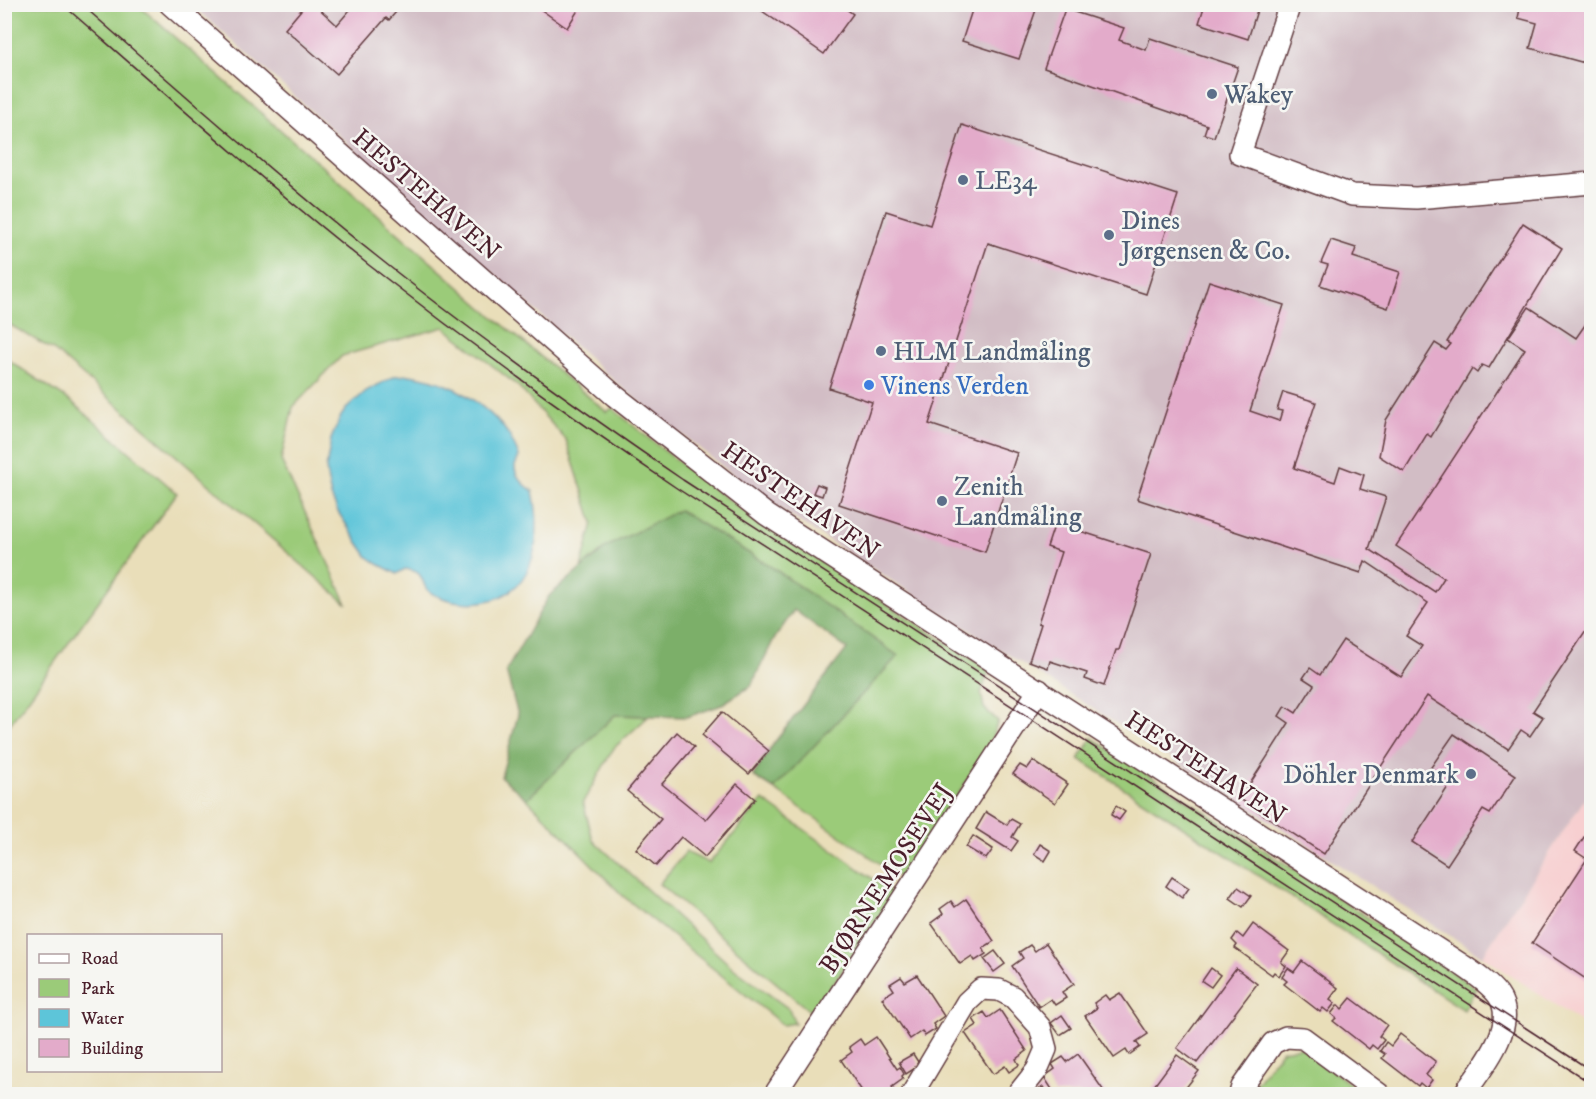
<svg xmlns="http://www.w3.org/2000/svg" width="1596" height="1099" viewBox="0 0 1596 1099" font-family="'IM FELL DW Pica',serif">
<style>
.built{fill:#f7cfd0}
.industrial{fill:#d2bdc5}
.green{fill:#9bcb79;stroke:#727552;stroke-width:1.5}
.forest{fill:#7caf69;stroke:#63674a;stroke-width:1.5}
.water{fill:#5dc5d9;stroke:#547282;stroke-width:1.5}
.building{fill:#e3abca}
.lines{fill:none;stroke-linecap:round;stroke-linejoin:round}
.minor-casing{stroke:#623c40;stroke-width:24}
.minor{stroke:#fff;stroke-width:21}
.tram{stroke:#4a1f2b;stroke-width:1.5}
.service-dot{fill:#5c6f8a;stroke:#f6f6f2;stroke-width:2}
.shop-dot{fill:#3f7fe0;stroke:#f6f6f2;stroke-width:2}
.labels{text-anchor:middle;stroke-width:5;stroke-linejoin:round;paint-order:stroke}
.service-label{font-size:26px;fill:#4e5e75;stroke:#f6f6f2;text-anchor:start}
.street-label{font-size:26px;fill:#4a1f2b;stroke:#f6f6f2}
.shop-label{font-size:26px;fill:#366cbe;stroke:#f6f6f2;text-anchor:start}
</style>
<rect width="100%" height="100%" fill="#f6f6f2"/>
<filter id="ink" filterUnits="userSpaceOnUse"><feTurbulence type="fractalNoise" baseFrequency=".0167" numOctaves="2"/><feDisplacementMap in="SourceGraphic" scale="12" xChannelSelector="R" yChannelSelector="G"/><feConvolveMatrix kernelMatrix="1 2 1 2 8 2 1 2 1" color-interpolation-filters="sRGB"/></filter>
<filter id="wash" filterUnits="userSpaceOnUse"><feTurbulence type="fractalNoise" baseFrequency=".008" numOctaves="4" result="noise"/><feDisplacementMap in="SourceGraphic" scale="24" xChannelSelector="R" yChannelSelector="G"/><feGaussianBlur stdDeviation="1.35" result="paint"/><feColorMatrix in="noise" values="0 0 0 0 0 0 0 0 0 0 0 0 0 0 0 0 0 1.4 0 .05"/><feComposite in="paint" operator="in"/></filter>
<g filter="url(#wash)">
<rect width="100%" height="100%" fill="#e9deb9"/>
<path class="built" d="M1591,789V1029L1482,956Z"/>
<path class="industrial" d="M192,5H1591V789L1482,956L798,521L742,482L619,385Z"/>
<g class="green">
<path d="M5,5H138L489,313L607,412L612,408C662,450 713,490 767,527L989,670L981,693L984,708L998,721L989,746L903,880L774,789L897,655L773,568L608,546L581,568L593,523L566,440L519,387L444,327L342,356L293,407L281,460L347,604L55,351L5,322Z"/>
<path d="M5,358L72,402L177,493L5,731Z"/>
<path d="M615,715L649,716L614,748L583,802L593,840L733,968L789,1009L795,1023L783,1025L623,896L527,799Z"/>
<path d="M1092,738L1476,988L1464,1010L1079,759Z"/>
<path d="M763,800L894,894L813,1014L659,884L686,852L709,863Z"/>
<path d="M1301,1047L1363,1094H1250V1091L1282,1050Z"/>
</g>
<path class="forest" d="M679,510L773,568L898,656L774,789L753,776L774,743L847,649L794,610L773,641L751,686L719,706L687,717L615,715L527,799L501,777L518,715L506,671L549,596L608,546Z"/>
<path class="water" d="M410,375C422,377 435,380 447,385C467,393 497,416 509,435C513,442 516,449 519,456C518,460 516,463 515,466C514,477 526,486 533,491C542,533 538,590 487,601C469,605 449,602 433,594C417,586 430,572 405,569L397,574L378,564L368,557L359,544L338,512L331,496L328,482L326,468L331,439L341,416L346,409L366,391L395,376Z"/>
<g id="blocks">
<g class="building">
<path d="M306,4H314L337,25L355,4H403L389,20L386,18L337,74L285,29Z"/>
<path d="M533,4H582L567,28Z"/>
<path d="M752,4H839L853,14L824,54Z"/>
<path d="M974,4H1038L1019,59L962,41Z"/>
<path d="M1205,4H1259L1248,39L1199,23Z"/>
<path d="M1521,4H1592V65L1530,48L1537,23L1518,18Z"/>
<path d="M1065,9L1124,28L1119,40L1146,50L1150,38L1238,67L1214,137L1204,134L1207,125L1044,68Z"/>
<path d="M962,125L1178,195L1146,294L988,243L929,424L1017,453L985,552L839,504L872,402L829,388L886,211L930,225Z"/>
<path d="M1523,223L1562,248L1489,368L1482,365L1477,373L1472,369L1431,437L1427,434L1404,472L1379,456L1386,420L1435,343L1446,350L1451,344L1447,342Z"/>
<path d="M1331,240L1356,248L1353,257L1400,272L1388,308L1320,285L1328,265L1321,263Z"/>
<path d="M1209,281L1284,305L1250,411L1279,421L1282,411L1277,410L1283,392L1316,402L1294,468L1335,482L1340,466L1364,475L1360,489L1386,497L1369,549L1435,592L1444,578L1396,546L1525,349L1508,338L1529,307L1576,338L1592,315V622L1533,711L1543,717L1530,736L1521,730L1508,749L1427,696L1324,854L1240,799L1289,723L1279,716L1285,706L1296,713L1314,685L1303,678L1310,668L1320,675L1343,640L1401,677L1422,646L1406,636L1428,603L1365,561L1361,573L1137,499Z"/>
<path d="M817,484L825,487L822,496L813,493Z"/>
<path d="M1055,523L1151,554L1119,650H1116L1104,686L1085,679L1087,673L1050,661L1048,668L1029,661L1041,624L1038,623L1061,552L1047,547Z"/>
<path d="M722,712L769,751L749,774L702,735Z"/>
<path d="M677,732L694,747L662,784L706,820L737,784L755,799L705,857L681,837L656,866L636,849L661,819L627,791Z"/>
<path d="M1454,734L1516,775L1490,814L1483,810L1447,865L1412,842L1448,787L1427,773Z"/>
<path d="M1033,761L1068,784L1055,803L1013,774L1020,765L1027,769Z"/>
<path d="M1116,806L1125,812L1119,820L1111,815Z"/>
<path d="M986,812L1007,825L1011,819L1020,824L1012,837L1018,841L1011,851L976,829Z"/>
<path d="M973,836L993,849L986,859L966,847Z"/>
<path d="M1584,837L1592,842V983L1532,943L1587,859L1575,851Z"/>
<path d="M1040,844L1051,851L1045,861L1034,854Z"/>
<path d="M1172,877L1189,888L1182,898L1166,886Z"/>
<path d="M1238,887L1251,896L1243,907L1230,898Z"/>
<path d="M966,899L994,941L983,948L986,954L975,961L972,956L960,964L931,923L943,914L940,909L951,901L955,907Z"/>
<path d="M1253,924L1289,951L1281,962L1286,966L1279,976L1274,972L1272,975L1235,948L1237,945L1232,940L1237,933L1243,938Z"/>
<path d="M1046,943L1074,984L1062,992L1066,998L1055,1005L1051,999L1039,1007L1012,966L1023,958L1019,952L1030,945L1035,951Z"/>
<path d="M995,951L1005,964L994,972L984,959Z"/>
<path d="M1302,961L1338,988L1330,999L1335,1003L1328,1012L1323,1008L1320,1012L1284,984L1287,981L1282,977L1288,968L1294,972Z"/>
<path d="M1211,968L1220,975L1211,987L1202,981Z"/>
<path d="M1236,968L1257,984L1197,1063L1177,1048Z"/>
<path d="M917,975L944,1016L933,1024L936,1029L925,1036L922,1031L910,1039L882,998L894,990L890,984L901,977L905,982Z"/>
<path d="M1120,993L1148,1034L1136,1042L1140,1047L1129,1055L1126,1050L1114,1058L1085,1016L1097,1008L1094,1003L1105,995L1109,1000Z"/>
<path d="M1351,998L1387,1025L1379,1036L1384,1040L1377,1049L1372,1045L1369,1049L1333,1021L1336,1018L1331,1014L1338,1005L1342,1009Z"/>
<path d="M1000,1010L1027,1051L1016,1059L1019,1065L1009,1072L1005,1066L993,1074L965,1033L977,1025L973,1019L984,1012L988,1018Z"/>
<path d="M1062,1015L1071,1028L1060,1035L1051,1023Z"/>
<path d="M1400,1034L1436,1062L1426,1075L1432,1080L1426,1088L1420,1083L1418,1086L1382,1058L1385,1054L1380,1051L1386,1042L1391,1046Z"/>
<path d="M876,1037L897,1069L900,1067L904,1074L902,1076L903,1079L892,1087L895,1092L891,1094H864L841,1060L852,1052L849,1047L860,1039L864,1045Z"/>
<path d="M913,1054L920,1065L906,1074L899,1062Z"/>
<path d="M1078,1054L1106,1094H1055L1044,1077L1055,1069L1052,1064L1063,1057L1067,1062Z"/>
<path d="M1177,1055L1199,1071L1181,1094H1148Z"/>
<path d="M1043,1087L1048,1094H1032Z"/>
</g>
</g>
</g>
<g filter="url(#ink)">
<use href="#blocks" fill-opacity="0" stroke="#623c40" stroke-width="1.5"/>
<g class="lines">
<g class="minor-casing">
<g id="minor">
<path d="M170,4L615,396L767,515L1459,963C1472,972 1488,982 1498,995C1520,1025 1480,1071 1464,1094"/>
<path d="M1290,4L1240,154L1352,195L1416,198L1592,183"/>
<path d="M775,1094L1039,690"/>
<path d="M912,1094L967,1002L981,989L999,990L1013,997L1040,1027L1046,1049L1037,1070L1018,1094"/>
<path d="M1240,1094L1242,1087L1273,1043L1286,1037L1303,1038L1379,1094"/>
</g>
</g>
<use href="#minor" class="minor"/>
<g class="tram">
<path d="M62,4C164,93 264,182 370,266C470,344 572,418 678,489L1592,1084"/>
<path d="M81,4C178,89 275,175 375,255C475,335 578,408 683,480L1592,1071"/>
</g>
</g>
</g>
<g class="service-dot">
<circle cx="1212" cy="94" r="6"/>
<circle cx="963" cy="180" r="6"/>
<circle cx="1109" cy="235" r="6"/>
<circle cx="881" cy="351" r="6"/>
<circle cx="942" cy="501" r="6"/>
<circle cx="1471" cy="774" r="6"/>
</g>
<circle class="shop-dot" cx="869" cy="385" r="6"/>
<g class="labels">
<g class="service-label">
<text x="1224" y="103">Wakey</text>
<text x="975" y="189">LE34</text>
<text x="1121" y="229">Dines<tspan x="1121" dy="30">Jørgensen &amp; Co.</tspan></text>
<text x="893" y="360">HLM Landmåling</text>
<text x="954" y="495">Zenith<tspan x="954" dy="30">Landmåling</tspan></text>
<text x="1459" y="783" text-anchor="end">Döhler Denmark</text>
</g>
<g class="street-label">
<text transform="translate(427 194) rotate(41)" y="9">HESTEHAVEN</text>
<text transform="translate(801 500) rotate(35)" y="9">HESTEHAVEN</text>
<text transform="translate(1206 767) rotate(33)" y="9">HESTEHAVEN</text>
<text transform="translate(885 878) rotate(-57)" y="9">BJØRNEMOSEVEJ</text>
</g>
<g class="shop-label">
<text x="881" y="394">Vinens Verden</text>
</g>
</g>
<rect width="1596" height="1099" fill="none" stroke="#f6f6f2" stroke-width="24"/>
<rect x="27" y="934" width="195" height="138" fill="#f6f6f2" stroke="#b1a0a2" stroke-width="1.5"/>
<rect x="39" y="954" width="30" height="9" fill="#ffffff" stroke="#b1a0a2" stroke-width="1.5"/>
<text x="81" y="964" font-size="18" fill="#4a1f2b">Road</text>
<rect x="39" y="979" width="30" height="18" fill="#9bcb79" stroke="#b1a0a2" stroke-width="1.5"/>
<text x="81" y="994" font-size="18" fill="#4a1f2b">Park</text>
<rect x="39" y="1009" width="30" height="18" fill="#5dc5d9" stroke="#b1a0a2" stroke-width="1.5"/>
<text x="81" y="1024" font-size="18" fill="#4a1f2b">Water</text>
<rect x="39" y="1039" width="30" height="18" fill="#e3abca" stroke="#b1a0a2" stroke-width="1.5"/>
<text x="81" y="1054" font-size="18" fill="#4a1f2b">Building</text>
</svg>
